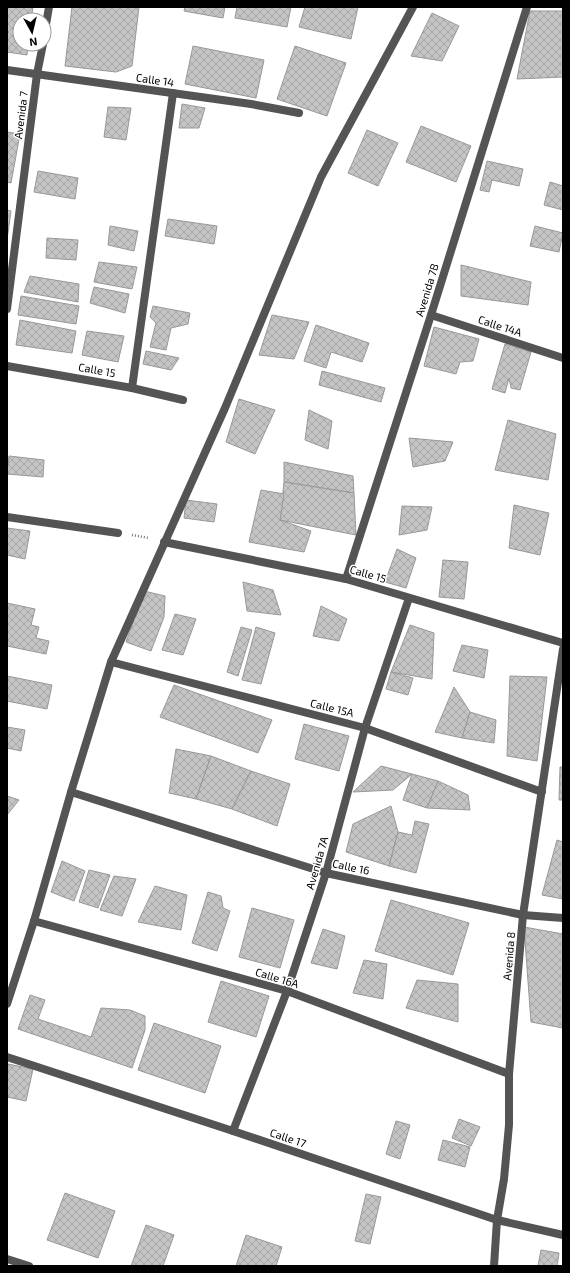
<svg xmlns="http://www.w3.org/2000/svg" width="570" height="1273" viewBox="0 0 570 1273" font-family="'Exo 2',sans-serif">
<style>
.building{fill:url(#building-cross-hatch);stroke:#989898}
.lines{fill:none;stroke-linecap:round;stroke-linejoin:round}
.path{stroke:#767676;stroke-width:2.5;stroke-dasharray:1 2;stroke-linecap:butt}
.street{stroke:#545454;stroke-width:8}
.labels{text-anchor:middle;stroke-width:3;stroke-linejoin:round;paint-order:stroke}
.street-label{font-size:11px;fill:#000;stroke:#fff}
</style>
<defs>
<pattern id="building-cross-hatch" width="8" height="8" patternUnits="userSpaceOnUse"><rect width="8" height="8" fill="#c4c4c4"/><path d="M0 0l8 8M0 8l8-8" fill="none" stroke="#a7a7a7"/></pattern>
</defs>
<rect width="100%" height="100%" fill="#fff"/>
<g class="building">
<path d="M7,7H33L31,20H20V44H28L27,55L7,52Z"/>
<path d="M72,7H139L132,66L116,72L65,66Z"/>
<path d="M185,7H225L223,18L184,11Z"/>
<path d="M237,7H291L287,27L235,18Z"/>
<path d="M305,7H358L351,39L299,27Z"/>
<path d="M530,11H563V77L517,79Z"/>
<path d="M432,13L459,26L442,61L411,56Z"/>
<path d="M193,46L264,60L256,98L185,84Z"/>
<path d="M295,46L346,63L327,116L277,99Z"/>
<path d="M182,104L205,108L199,128H179Z"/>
<path d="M108,107L131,108L126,140L104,137Z"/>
<path d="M421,126L471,146L456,182L406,162Z"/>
<path d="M367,130L398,143L378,186L348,173Z"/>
<path d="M7,132L20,134L11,183L7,182Z"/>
<path d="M487,161L523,169L519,186L492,180L489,192L480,190Z"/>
<path d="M38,171L78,178L75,199L34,192Z"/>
<path d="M550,182L563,186V210L544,205Z"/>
<path d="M7,210L11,211L7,240Z"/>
<path d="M168,219L217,226L214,244L165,236Z"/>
<path d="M110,226L138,231L134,251L108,245Z"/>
<path d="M535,226L563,233L559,252L530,246Z"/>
<path d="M47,238L78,240L76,260L46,258Z"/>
<path d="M99,262L137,267L132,289L94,282Z"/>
<path d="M461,265L531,282L528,305L461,296Z"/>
<path d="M30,276L79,284L78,302L24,292Z"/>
<path d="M94,287L129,294L125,313L90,303Z"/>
<path d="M21,296L79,306L76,324L18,315Z"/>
<path d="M153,306L190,313L188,324L171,328L166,350L150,347L156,323L150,317Z"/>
<path d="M272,315L309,322L294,359L259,355Z"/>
<path d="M20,320L76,331L72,353L16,345Z"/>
<path d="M316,325L369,343L362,362L331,352L326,368L304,361Z"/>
<path d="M434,327L479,339L473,361L460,362L456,374L424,366Z"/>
<path d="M87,331L124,336L118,362L82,355Z"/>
<path d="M505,344L531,352L520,390L511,388L509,378L505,393L492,389Z"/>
<path d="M146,351L179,358L171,370L143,364Z"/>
<path d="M322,371L385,388L381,402L319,385Z"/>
<path d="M239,399L275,410L255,454L226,442Z"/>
<path d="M309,410L332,421L328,449L305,440Z"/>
<path d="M508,420L556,434L548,480L495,470Z"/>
<path d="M409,438L453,442L445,461L413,467Z"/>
<path d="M9,456L44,460L43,477L7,474Z"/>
<path d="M284,462L353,476L354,493L284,482Z"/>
<path d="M284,482L354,493L356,535L280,520Z"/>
<path d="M261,490L284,494L280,520L311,531L304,552L249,542Z"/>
<path d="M186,500L217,504L214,522L184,518Z"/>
<path d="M514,505L549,513L540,555L509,548Z"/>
<path d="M402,506L432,507L427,530L399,535Z"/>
<path d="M7,528L30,531L25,559L7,555Z"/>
<path d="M397,549L416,558L406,588L385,582Z"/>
<path d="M443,560L468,562L464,599L439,597Z"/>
<path d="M243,582L273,590L281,615L247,611Z"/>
<path d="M144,591L165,596L164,617L151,651L126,642Z"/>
<path d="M7,603L35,609L31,625L39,627L36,638L49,641L46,654L7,646Z"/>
<path d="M321,606L347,619L339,641L313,636Z"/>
<path d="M175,614L196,619L183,655L162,650Z"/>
<path d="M410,625L434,633L432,679L391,672Z"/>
<path d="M241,627L252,630L238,676L227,672Z"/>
<path d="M256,627L275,633L261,684L242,680Z"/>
<path d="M462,645L488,650L484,678L453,671Z"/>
<path d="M391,672L413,678L408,695L386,689Z"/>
<path d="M7,676L52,685L47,709L7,701Z"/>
<path d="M510,676L547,677L537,761L507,756Z"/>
<path d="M174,685L272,720L258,753L160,717Z"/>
<path d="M454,687L470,712L462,738L435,732Z"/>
<path d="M470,712L496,720L494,743L462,738Z"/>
<path d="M304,724L349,736L339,771L295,759Z"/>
<path d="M7,727L25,730L21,751L7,748Z"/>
<path d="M176,749L211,756L196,799L169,793Z"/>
<path d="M211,756L251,771L232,809L196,799Z"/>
<path d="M381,766L412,774L393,790L353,792Z"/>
<path d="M560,767H563V800H559Z"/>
<path d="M251,771L290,784L277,826L232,809Z"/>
<path d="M412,774L438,781L427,808L403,800Z"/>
<path d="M438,781L468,795L470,810L427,808Z"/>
<path d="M7,796L19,800L7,815Z"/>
<path d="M391,806L398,832L389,866L346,852L353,824Z"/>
<path d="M415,821L429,824L416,873L389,866L398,832L412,835Z"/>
<path d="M557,840L563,842V899L542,895Z"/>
<path d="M62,861L85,871L74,901L51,892Z"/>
<path d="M89,870L110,875L98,908L79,902Z"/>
<path d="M114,876L136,879L122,916L100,910Z"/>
<path d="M155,886L187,895L181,930L138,922Z"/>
<path d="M208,892L221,896L223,908L230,911L217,951L192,943Z"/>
<path d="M391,900L469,923L453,975L375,951Z"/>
<path d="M252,908L294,920L280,968L239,957Z"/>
<path d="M524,927L563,934V1028L531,1022Z"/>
<path d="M323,929L345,936L337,969L311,963Z"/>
<path d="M364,960L387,964L383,999L353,993Z"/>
<path d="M417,980L458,984V1022L406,1008Z"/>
<path d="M221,981L269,996L256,1037L208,1022Z"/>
<path d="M30,995L45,1000L38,1019L91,1037L101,1008L130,1010L145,1016V1030L132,1068L18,1029Z"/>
<path d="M154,1023L221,1046L205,1093L138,1070Z"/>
<path d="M8,1064L33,1069L26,1101L7,1097Z"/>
<path d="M459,1119L480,1127L471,1146L452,1138Z"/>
<path d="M396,1121L410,1125L400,1159L386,1154Z"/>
<path d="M443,1140L470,1147L465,1167L438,1160Z"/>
<path d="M65,1193L115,1211L98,1258L47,1240Z"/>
<path d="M366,1194L381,1197L370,1244L355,1241Z"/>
<path d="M146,1225L174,1235L163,1266H131Z"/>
<path d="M246,1235L282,1247L276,1266H236Z"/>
<path d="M541,1250L559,1253L557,1266H538Z"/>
</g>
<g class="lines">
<path class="path" d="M132,535L149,538"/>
<g class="street">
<path d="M44,36L49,7"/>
<path d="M7,70L251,104L299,113"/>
<path d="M7,309L37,74L43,44"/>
<path d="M431,315L563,358"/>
<path d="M7,366L132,388L183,400"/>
<path d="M132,388L173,93"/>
<path d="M7,517L118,533"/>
<path d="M164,542L346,579L563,643"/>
<path d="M346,579L431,315L527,7"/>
<path d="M111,662L365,728L542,792"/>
<path d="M71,792L326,873L523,915L563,918"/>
<path d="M34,921L287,991L509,1074"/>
<path d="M7,1004L34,921L71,792L111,662L225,408L321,177L413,7"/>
<path d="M7,1057L233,1131L497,1220L563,1235"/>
<path d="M233,1131L287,991L326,873L365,728L409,598"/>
<path d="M7,1259L29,1266"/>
<path d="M494,1266L497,1220L504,1179L509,1125V1074L523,915L563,649"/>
</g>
</g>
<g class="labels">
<g class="street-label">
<text transform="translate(155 80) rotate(8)" y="4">Calle 14</text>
<text transform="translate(21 115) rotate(-83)" y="4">Avenida 7</text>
<text transform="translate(427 290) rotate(-73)" y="4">Avenida 7B</text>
<text transform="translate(500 326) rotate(18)" y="4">Calle 14A</text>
<text transform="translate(97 370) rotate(10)" y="4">Calle 15</text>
<text transform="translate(368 574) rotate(16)" y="4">Calle 15</text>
<text transform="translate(332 708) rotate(14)" y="4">Calle 15A</text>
<text transform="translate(317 863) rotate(-74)" y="4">Avenida 7A</text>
<text transform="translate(351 867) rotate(12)" y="4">Calle 16</text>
<text transform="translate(509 956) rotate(-85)" y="4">Avenida 8</text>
<text transform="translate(277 978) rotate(17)" y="4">Calle 16A</text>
<text transform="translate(288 1138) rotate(19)" y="4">Calle 17</text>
</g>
</g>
<rect width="570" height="1273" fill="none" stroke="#000000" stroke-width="16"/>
<g transform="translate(32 32) rotate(172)"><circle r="19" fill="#ffffff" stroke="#999999"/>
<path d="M0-3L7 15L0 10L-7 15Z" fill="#000000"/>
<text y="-6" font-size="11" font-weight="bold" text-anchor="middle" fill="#000000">N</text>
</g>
</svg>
